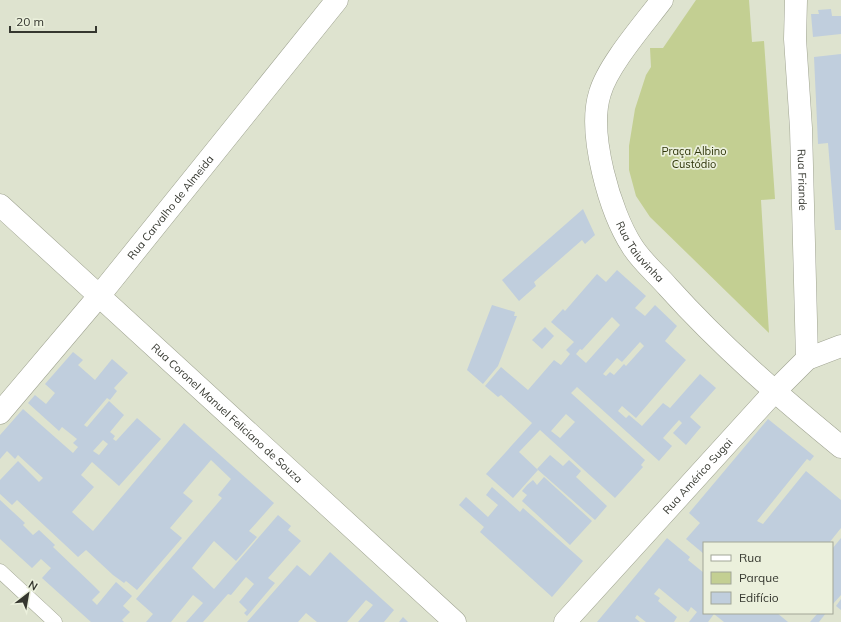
<svg xmlns="http://www.w3.org/2000/svg" width="841" height="622" viewBox="0 0 841 622" font-family="Mulish,sans-serif">
<style>
.green{fill:#c3cf92}
.building{fill:#c0cedd;fill-rule:evenodd}
.lines{fill:none;stroke-linecap:round;stroke-linejoin:round}
.lane-casing{stroke:#9fa391;stroke-width:15}
.street-casing{stroke:#9fa391;stroke-width:23}
.lane{stroke:#fff;stroke-width:14}
.street{stroke:#fff;stroke-width:22}
.labels{text-anchor:middle;stroke-width:3.5;stroke-linejoin:round;paint-order:stroke}
.park-label{font-size:11px;fill:#2e3409;stroke:#ebf0dc}
.street-label{font-size:11px;fill:#35372f;stroke:#ebf0dc}
</style>
<rect width="100%" height="100%" fill="#dee3cf"/>
<path class="green" d="M696,0H749L752,42L764,41L775,199L761,200L769,333L650,217L636,196L629,170V146L635,109L646,75L651,67L650,48H663Z"/>
<g class="building">
<path d="M831,9L832,16H841V34L813,37L811,14H819L818,10Z"/>
<path d="M841,54V230H835L828,143L818,144L814,57Z"/>
<path d="M583,209L595,235L585,244L582,240L534,282L536,286L519,301L502,280Z"/>
<path d="M617,270L646,296L635,308L645,316L655,305L677,326L665,341L686,360L636,418L622,406L618,411L626,418L629,415L642,426L663,403L670,408L700,374L716,388L690,417L701,427L686,445L673,433L682,423L679,420L663,438L672,446L659,461L577,387L571,393L645,460L641,465L643,467L615,498L540,430L519,452L538,470L513,498L486,474L532,423L501,395L498,397L485,386L501,367L528,390L554,360L561,365L570,354L566,350L574,342L551,322L563,309L565,311L597,274L606,282ZM612,317L620,325L586,363L576,354L580,349L582,350ZM640,342L644,346L626,366L624,364L614,375L610,372L606,376L603,374L617,358L622,362ZM566,414L575,422L560,438L551,431Z"/>
<path d="M492,305L515,312L514,316H517L498,366L483,384L467,370Z"/>
<path d="M545,327L554,336L542,349L532,340Z"/>
<path d="M73,352L83,360L78,365L95,380L112,359L128,373L114,388L117,391L110,400L107,398L84,425L87,427L109,401L124,415L110,432L115,436L113,439L116,441L137,418L161,439L119,486L92,462L81,475L94,487L72,512L93,531L184,423L274,503L249,531L257,537L236,561L214,541L192,568L214,589L278,515L291,526L288,530L301,541L268,578L275,583L247,616L244,613L247,610L239,602L254,584L246,577L231,595L228,594L203,622H186L203,603L193,595L171,622H146L153,614L136,599L222,498L218,495L231,479L211,460L183,493L193,501L170,528L182,538L137,590L126,581L124,583L113,575L86,550L78,557L17,500L12,505L0,494V480L18,461L39,482L43,478L18,455L15,459L7,451L0,459V435L23,409L73,453L78,447L73,443L77,439L62,427L59,431L28,403L35,395L46,404L55,393L45,384ZM103,440L108,444L99,455L93,451Z"/>
<path d="M768,419L814,456L810,461L807,459L757,521L763,524L806,471L841,500V528L829,543H704V554L686,539L700,523L689,513Z"/>
<path d="M550,455L563,466L569,460L581,471L576,477L607,506L595,520L537,469Z"/>
<path d="M544,477L592,521L570,545L522,501L527,495L522,491L527,485L533,480L537,485Z"/>
<path d="M492,487L520,512L523,508L583,561L552,597L480,532L484,527L459,505L466,497L488,517L498,505L486,495Z"/>
<path d="M0,500L25,523L23,525L33,535L39,530L55,545L53,547L94,586L100,592L92,600L97,605L116,582L132,596L123,606L130,612L122,620L124,622H91L42,578L51,568L41,559L32,568L0,539Z"/>
<path d="M667,538L690,557L688,560L704,573V613H777L788,622H724L714,614L708,622H689L697,612L691,607L688,612L659,588L654,594L660,598L658,601L677,617L674,622H646L637,615L635,618L640,622H597Z"/>
<path d="M841,538V595L832,605V549Z"/>
<path d="M330,552L394,610L384,622H358L373,605L366,600L347,622H317L306,613L298,622H247L297,565L310,576Z"/>
<path d="M841,599V610L836,606Z"/>
<path d="M818,613H826L819,622H810Z"/>
<path d="M403,617L408,622H399Z"/>
</g>
<g class="lines">
<g class="lane-casing">
<path id="lane" d="M0,571L55,622"/>
</g>
<g class="street-casing">
<g id="street">
<path id="s1" d="M662,0C644,24 608,65 600,93C587,133 610,212 632,246C641,261 657,274 668,287C721,346 780,397 841,447"/>
<path id="s2" d="M796,0L795,39L801,128L807,359"/>
<path id="s3" d="M0,205L455,622"/>
<path id="s4" d="M0,413L99,296L337,0"/>
<path id="s5" d="M565,622L774,392L807,359L841,346"/>
</g>
</g>
<use href="#lane" class="lane"/>
<use href="#street" class="street"/>
</g>
<g class="labels">
<g class="park-label">
<text x="694" y="155">Praça Albino<tspan x="694" dy="13">Custódio</tspan></text>
</g>
<g class="street-label">
<text dy="4" stroke="none"><textPath href="#s2" startOffset="180">Rua Friande</textPath></text>
<text dy="4" stroke="none"><textPath href="#s4" startOffset="267">Rua Carvalho de Almeida</textPath></text>
<text dy="4" stroke="none"><textPath href="#s1" startOffset="281">Rua Taiuvinha</textPath></text>
<text dy="4" stroke="none"><textPath href="#s3" startOffset="308">Rua Coronel Manuel Feliciano de Souza</textPath></text>
<text dy="4" stroke="none"><textPath href="#s5" startOffset="197">Rua Américo Sugai</textPath></text>
</g>
</g>
<rect x="703" y="542" width="130" height="72" fill="#ebf0dc" stroke="#a2a697"/>
<rect x="711" y="555" width="20" height="6" fill="#ffffff" stroke="#a2a697"/>
<text x="739" y="562" font-size="12" fill="#35372f">Rua</text>
<rect x="711" y="572" width="20" height="12" fill="#c3cf92" stroke="#a2a697"/>
<text x="739" y="582" font-size="12" fill="#35372f">Parque</text>
<rect x="711" y="592" width="20" height="12" fill="#c0cedd" stroke="#a2a697"/>
<text x="739" y="602" font-size="12" fill="#35372f">Edifício</text>
<g transform="translate(28 594) rotate(31)" stroke="#ebf0dc" stroke-width="3" paint-order="stroke">
<path d="M0-3L7 15L0 10L-7 15Z" fill="#35372f"/>
<text y="-6" font-size="11" font-weight="bold" text-anchor="middle" fill="#35372f">N</text>
</g>
<path d="M10 26v6h86v-6" fill="none" stroke="#35372f" stroke-width="2"/>
<text x="16" y="26" font-size="12" fill="#35372f" stroke="#ebf0dc" stroke-width="3" paint-order="stroke">20 m</text>
</svg>
